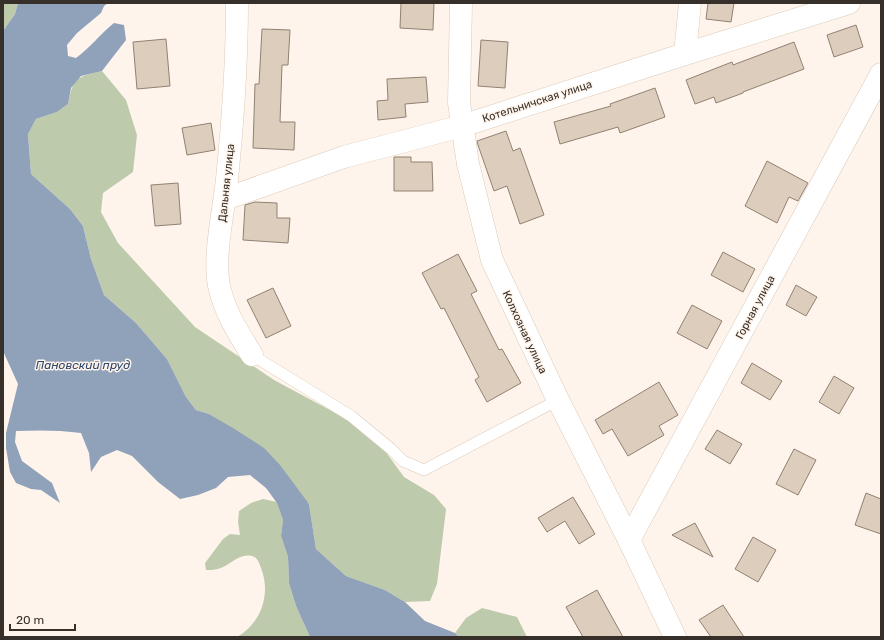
<svg xmlns="http://www.w3.org/2000/svg" width="884" height="640" viewBox="0 0 884 640" font-family="Rubik,sans-serif">
<style>
.forest{fill:#becaac}
.water{fill:#90a1ba}
.building{fill:#ddcdbd;stroke:#908172}
.lines{fill:none;stroke-linecap:round;stroke-linejoin:round}
.service-casing{stroke:#dacaba;stroke-width:12}
.minor-casing{stroke:#dacaba;stroke-width:23}
.service{stroke:#fff;stroke-width:11}
.minor{stroke:#fff;stroke-width:22}
.labels{text-anchor:middle;stroke-width:3;stroke-linejoin:round;paint-order:stroke}
.street-label{font-size:11px;fill:#37302a;stroke:#fff4eb}
.water-label{font-size:12px;font-style:italic;fill:#2c466c;stroke:#fff4eb}
</style>
<rect width="100%" height="100%" fill="#fff4eb"/>
<g class="forest">
<path d="M3,3H18L15,14L3,31Z"/>
<path d="M102,71L126,100L137,135L133,172L103,193L101,212L118,243L195,327L274,380L356,424L383,448L404,477L434,495L446,509L437,584L430,601L405,602L385,590L346,576L316,549L309,504L245,436L209,414L196,410L186,397L167,359L136,323L104,295L91,259L83,226L70,209L31,174L28,134L36,119L57,112L68,104C73,78 76,77 102,71Z"/>
<path d="M263,499L277,502L283,520L281,536L288,557L289,583L296,606L310,637H237C262,623 271,593 261,568C259,563 258,558 252,556C238,553 230,566 218,569C214,570 209,570 206,570L205,563L223,539L230,534L240,535L238,522L239,511L251,503Z"/>
<path d="M482,608L517,617L527,637H459L455,633L466,618Z"/>
</g>
<path class="water" d="M18,3H108L104,6L101,13L77,33L67,45L68,56L76,58C90,48 100,34 114,23L124,25L126,40L102,71L81,76L71,88L68,104L57,112L36,119L28,134L31,174L70,209L83,226L91,259L104,295L136,323L167,359L186,397L196,410L209,414L233,428L264,448L280,465L309,504L316,549L346,576L385,590L405,602L425,621L455,633L459,637H310L296,606L289,583L288,557L281,536L283,520L277,503L266,488L250,475L228,477L216,488L198,495L180,499L158,482L132,456L117,450L101,457L91,472L89,453L81,433C60,430 38,430 16,431L15,442L22,461L52,483L60,503L41,490L31,489L16,483L10,472L6,448V433L18,384L3,351V31L15,14Z"/>
<g class="building">
<path d="M401,3H434L433,30L400,28Z"/>
<path d="M708,3H734L731,22L706,19Z"/>
<path d="M856,25L863,47L834,57L827,35Z"/>
<path d="M262,29L290,30L288,65H282L280,122H295L294,150L253,148L255,84H259Z"/>
<path d="M166,39L170,86L137,89L133,42Z"/>
<path d="M481,40L508,42L505,88L478,86Z"/>
<path d="M794,42L804,69L743,92V93L716,103L714,97L695,104L686,80L732,62L733,65Z"/>
<path d="M426,77L428,102L405,104L406,117L378,120L377,101L388,100L387,79Z"/>
<path d="M655,88L665,117L620,133L618,127L560,144L554,122L611,106L610,104Z"/>
<path d="M211,123L215,150L187,155L182,128Z"/>
<path d="M506,131L513,151L520,148L544,215L520,224L507,186L494,191L478,145L477,141Z"/>
<path d="M394,157H411V162H432L433,191H394Z"/>
<path d="M767,161L808,183L798,201L789,197L777,223L745,206Z"/>
<path d="M178,183L181,224L155,226L151,185Z"/>
<path d="M255,202L277,203V218H290L288,243L243,240L245,205Z"/>
<path d="M723,252L755,269L743,292L711,275Z"/>
<path d="M458,254L477,291L471,294L499,350L502,349L521,383L487,402L475,380L479,377L444,308L441,309L422,273Z"/>
<path d="M796,285L817,297L806,316L786,305Z"/>
<path d="M273,288L291,326L266,338L247,300Z"/>
<path d="M692,305L722,321L707,349L677,333Z"/>
<path d="M752,363L782,381L770,400L741,383Z"/>
<path d="M834,376L854,388L839,414L819,402Z"/>
<path d="M659,382L678,415L659,426L664,435L628,456L612,429L603,434L595,420Z"/>
<path d="M717,430L742,444L730,464L705,449Z"/>
<path d="M794,449L816,460L798,495L776,484Z"/>
<path d="M866,493L881,499V534L855,525Z"/>
<path d="M573,497L595,534L579,544L565,521L547,532L538,518Z"/>
<path d="M695,523L713,557L672,535Z"/>
<path d="M753,537L776,550L758,582L735,569Z"/>
<path d="M597,590L623,637H583L566,607Z"/>
<path d="M723,605L744,637H711L699,620Z"/>
</g>
<g class="lines">
<g class="service-casing">
<path id="service" d="M252,355L351,416L391,449L403,461L424,470L558,400"/>
</g>
<g class="minor-casing">
<g id="minor">
<path d="M237,3C237,62 233,120 227,179C224,211 212,259 220,290C226,314 239,334 252,355"/>
<path d="M461,3L459,103L468,164L492,260L558,400L629,540L675,637"/>
<path d="M685,54L690,3"/>
<path d="M225,199L344,157L462,126L685,54L849,3"/>
<path d="M629,540L881,74"/>
</g>
</g>
<use href="#service" class="service"/>
<use href="#minor" class="minor"/>
</g>
<g class="labels">
<g class="street-label">
<text transform="translate(537 101) rotate(-18)" y="4">Котельничская улица</text>
<text transform="translate(226 183) rotate(-84)" y="4">Дальняя улица</text>
<text transform="translate(755 307) rotate(-62)" y="4">Горная улица</text>
<text transform="translate(525 332) rotate(65)" y="4">Колхозная улица</text>
</g>
<g class="water-label">
<text x="83" y="369">Пановский пруд</text>
</g>
</g>
<rect width="884" height="640" fill="none" stroke="#37302a" stroke-width="8"/>
<path d="M10 624v6h65v-6" fill="none" stroke="#37302a" stroke-width="2"/>
<text x="16" y="624" font-size="12" fill="#37302a" stroke="#fff4eb" stroke-width="3" paint-order="stroke">20 m</text>
</svg>
